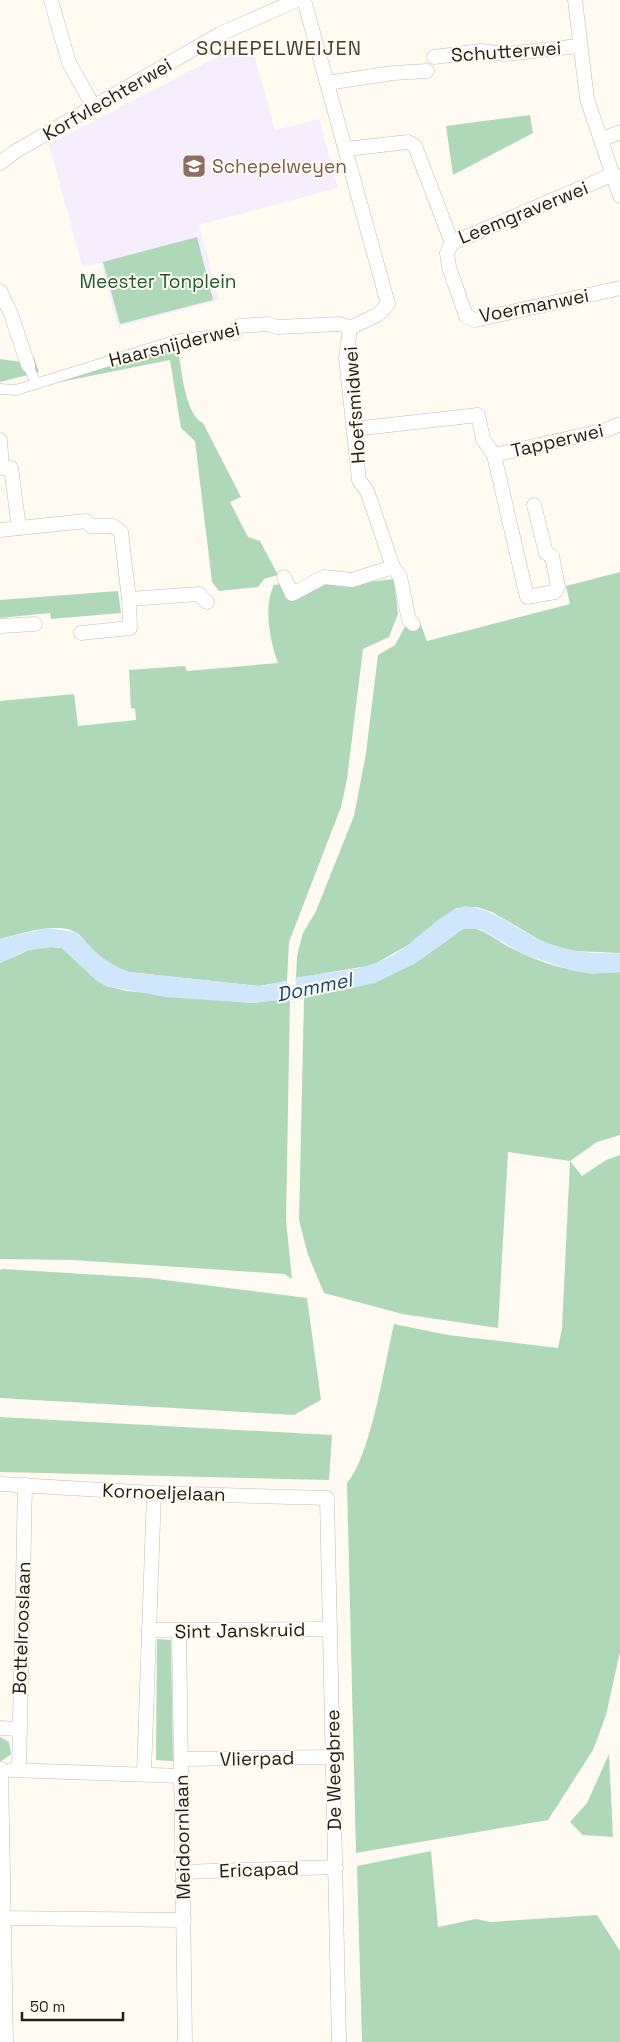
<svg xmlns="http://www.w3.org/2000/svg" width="620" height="2042" viewBox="0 0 620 2042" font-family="'Space Grotesk',sans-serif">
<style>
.education{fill:#f6edfe}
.green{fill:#afd8b8}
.water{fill:#d0e6fc}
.pier{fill:#fffbf1}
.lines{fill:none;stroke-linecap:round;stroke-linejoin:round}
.pedestrian-casing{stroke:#c4bdad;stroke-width:11}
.minor-casing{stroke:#c4bdad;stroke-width:15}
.pedestrian{stroke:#fff;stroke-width:10}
.minor{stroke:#fff;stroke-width:14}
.labels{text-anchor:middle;stroke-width:4;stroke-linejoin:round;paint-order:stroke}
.street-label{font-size:19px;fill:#221f19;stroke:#fffbf1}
.education-label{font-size:19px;fill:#785e54;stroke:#fffbf1;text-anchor:start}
.park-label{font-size:19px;fill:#1c5b32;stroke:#fffbf1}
.neighbourhood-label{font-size:20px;letter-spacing:1px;fill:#443e31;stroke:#fffbf1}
.water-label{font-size:20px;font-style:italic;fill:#174977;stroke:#fffbf1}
</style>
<rect width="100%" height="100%" fill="#fffbf1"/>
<path class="education" d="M250,40L275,130L319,119L338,188L199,225L219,300L118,327L101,263L82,266L49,144Z"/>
<g class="green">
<path d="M530,115L533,133L453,175L446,126Z"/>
<path d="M197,237L213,300L120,324L103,262Z"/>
<path d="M177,343C181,363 184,415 203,423L241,497L230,502L248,537L260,541L278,575L264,579L258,587L219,591L212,582L195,441L181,428L170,360L25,389Z"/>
<path d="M34,357L39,372L0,382V359L21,362Z"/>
<path d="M620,572V953L574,951L545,943L492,912L477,907L456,908L415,941L373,965L296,978L297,956L303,933L316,911L354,816L366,753L378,655L395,645L407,623L419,620L427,641L570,604L566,586Z"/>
<path d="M394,579L398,614L389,637L363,649L347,779L341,807L289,942L287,981L259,986L129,972C117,968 105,963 95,953C89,947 84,938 77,933C58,921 20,934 0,939V701L74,694L78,726L136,720L135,709L131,708L129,670L185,666L187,671L278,663C270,641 263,606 274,585L301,583L350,584Z"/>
<path d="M118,591L121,613L51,619L50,613L0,618V600Z"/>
<path d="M471,928C485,930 496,940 509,947C547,966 577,975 620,972V1135L597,1142L570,1161L582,1176L606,1160L620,1155V1652L606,1715L593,1750L548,1820L356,1853L347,1483C371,1456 385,1362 394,1324L448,1335L558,1348L562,1328L570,1161L508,1152L498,1328L402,1314L324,1293L308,1255L299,1220L304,998L414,964L463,929Z"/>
<path d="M50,947L62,948L95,979L106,986L127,991L252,1003L290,998L286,1220L292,1279L284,1274L72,1260L0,1259V963L29,950Z"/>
<path d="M3,1269L149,1278L307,1298L321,1400L294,1415L0,1398V1270Z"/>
<path d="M0,1417L332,1435L329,1480L0,1472Z"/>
<path d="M157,1639L171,1640L173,1761L156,1760Z"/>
<path d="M0,1737L9,1742L11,1754L0,1762Z"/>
<path d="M609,1754L613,1837L583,1835L570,1822L587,1803Z"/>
<path d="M431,1851L438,1927L476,1919L490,1922L597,1915L620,1951V2042H362L357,1866Z"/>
</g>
<path class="water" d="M465,906C495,908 518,931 545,942C569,952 594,954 620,953V972L592,974L574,971L523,954L480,929H463L414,964L375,983L304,998L252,1003L165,997L106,986L95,979L62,948L50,947L29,950L0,963V939L47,928L76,932C95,951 103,962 129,972L259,986C272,985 284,981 296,978C329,971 363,972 393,955C415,943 441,911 465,906Z"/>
<path class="pier" d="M295,976L298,1000H289L287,978Z"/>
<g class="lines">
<g class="pedestrian-casing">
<g id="pedestrian">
<path d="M28,365L36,384"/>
<path d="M0,389L16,390L180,339L234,333"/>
</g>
</g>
<g class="minor-casing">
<g id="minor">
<path d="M51,0L69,63L94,107"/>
<path d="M304,0L388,304L379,314L350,328L346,358L359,480L367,491L393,567L400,577L409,620L413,624"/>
<path d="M575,0L587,99L620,196"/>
<path d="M434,57L481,51L505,54L579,46"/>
<path d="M327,83L393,73L427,71"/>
<path d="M601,140L620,132"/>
<path d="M346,149L408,142L415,146L452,243L614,174"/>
<path d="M0,163L16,151L220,34L297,0"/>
<path d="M452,243L447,253L449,267L466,316L475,320L620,288"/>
<path d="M0,291L11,314L28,365"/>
<path d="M234,333L239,326L268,324L277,327L340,324L350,328"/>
<path d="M354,429L478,415L483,439L494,455L527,597L555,592L558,587L552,556L546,553L534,505"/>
<path d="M0,440L2,468H11L19,528"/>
<path d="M494,455L606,430L620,424"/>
<path d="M0,530L86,521L91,526H113L121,532L129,599L199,594L207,602"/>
<path d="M284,577L292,594L324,577L352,580L393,567"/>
<path d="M0,626L35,624"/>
<path d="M81,633L130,628L129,599"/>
<path d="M0,1484L154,1493L327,1498L339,2042"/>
<path d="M149,1630L330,1629"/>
<path d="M179,1631L185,2042"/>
<path d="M0,1728L18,1729"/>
<path d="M181,1759L333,1757"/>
<path d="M1,1769L6,2042"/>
<path d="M11,1770L181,1776"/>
<path d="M19,1770L25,1485"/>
<path d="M144,1773L154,1493"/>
<path d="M183,1872L336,1867"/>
<path d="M0,1918L184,1920"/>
</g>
</g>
<use href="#pedestrian" class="pedestrian"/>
<use href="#minor" class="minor"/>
</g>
<defs>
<g id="school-square" transform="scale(1.25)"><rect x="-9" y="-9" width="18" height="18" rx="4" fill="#8d6e63" stroke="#fffbf1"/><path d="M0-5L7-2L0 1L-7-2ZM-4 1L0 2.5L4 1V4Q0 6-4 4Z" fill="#fff"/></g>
</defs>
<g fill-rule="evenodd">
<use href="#school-square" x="194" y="166"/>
</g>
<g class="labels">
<g class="street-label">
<text transform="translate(506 51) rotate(-4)" y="7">Schutterwei</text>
<text transform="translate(107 99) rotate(-30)" y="7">Korfvlechterwei</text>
<text transform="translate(523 212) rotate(-22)" y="7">Leemgraverwei</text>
<text transform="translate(534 305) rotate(-11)" y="7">Voermanwei</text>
<text transform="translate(174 344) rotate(-14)" y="7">Haarsnijderwei</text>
<text transform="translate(354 405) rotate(-94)" y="7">Hoefsmidwei</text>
<text transform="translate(557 440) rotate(-13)" y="7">Tapperwei</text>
<text transform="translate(164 1492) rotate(2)" y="7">Kornoeljelaan</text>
<text transform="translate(21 1628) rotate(-88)" y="7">Bottelrooslaan</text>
<text transform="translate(240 1630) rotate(-1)" y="7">Sint Janskruid</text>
<text transform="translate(257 1758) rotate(-1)" y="7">Vlierpad</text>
<text transform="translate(333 1770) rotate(-91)" y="7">De Weegbree</text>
<text transform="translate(182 1837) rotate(-91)" y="7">Meidoornlaan</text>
<text transform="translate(259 1869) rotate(-2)" y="7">Ericapad</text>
</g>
<g class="education-label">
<text x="212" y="173">Schepelweyen</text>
</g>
<g class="park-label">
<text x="158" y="288">Meester Tonplein</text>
</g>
<g class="neighbourhood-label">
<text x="279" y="55">SCHEPELWEIJEN</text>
</g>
<g class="water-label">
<text transform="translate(314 987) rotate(-12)" y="7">Dommel</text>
</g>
</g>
<path d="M22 2012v8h101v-8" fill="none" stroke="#221f19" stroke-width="2.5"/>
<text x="30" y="2012" font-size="15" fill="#221f19" stroke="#fffbf1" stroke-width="4" paint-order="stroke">50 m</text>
</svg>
